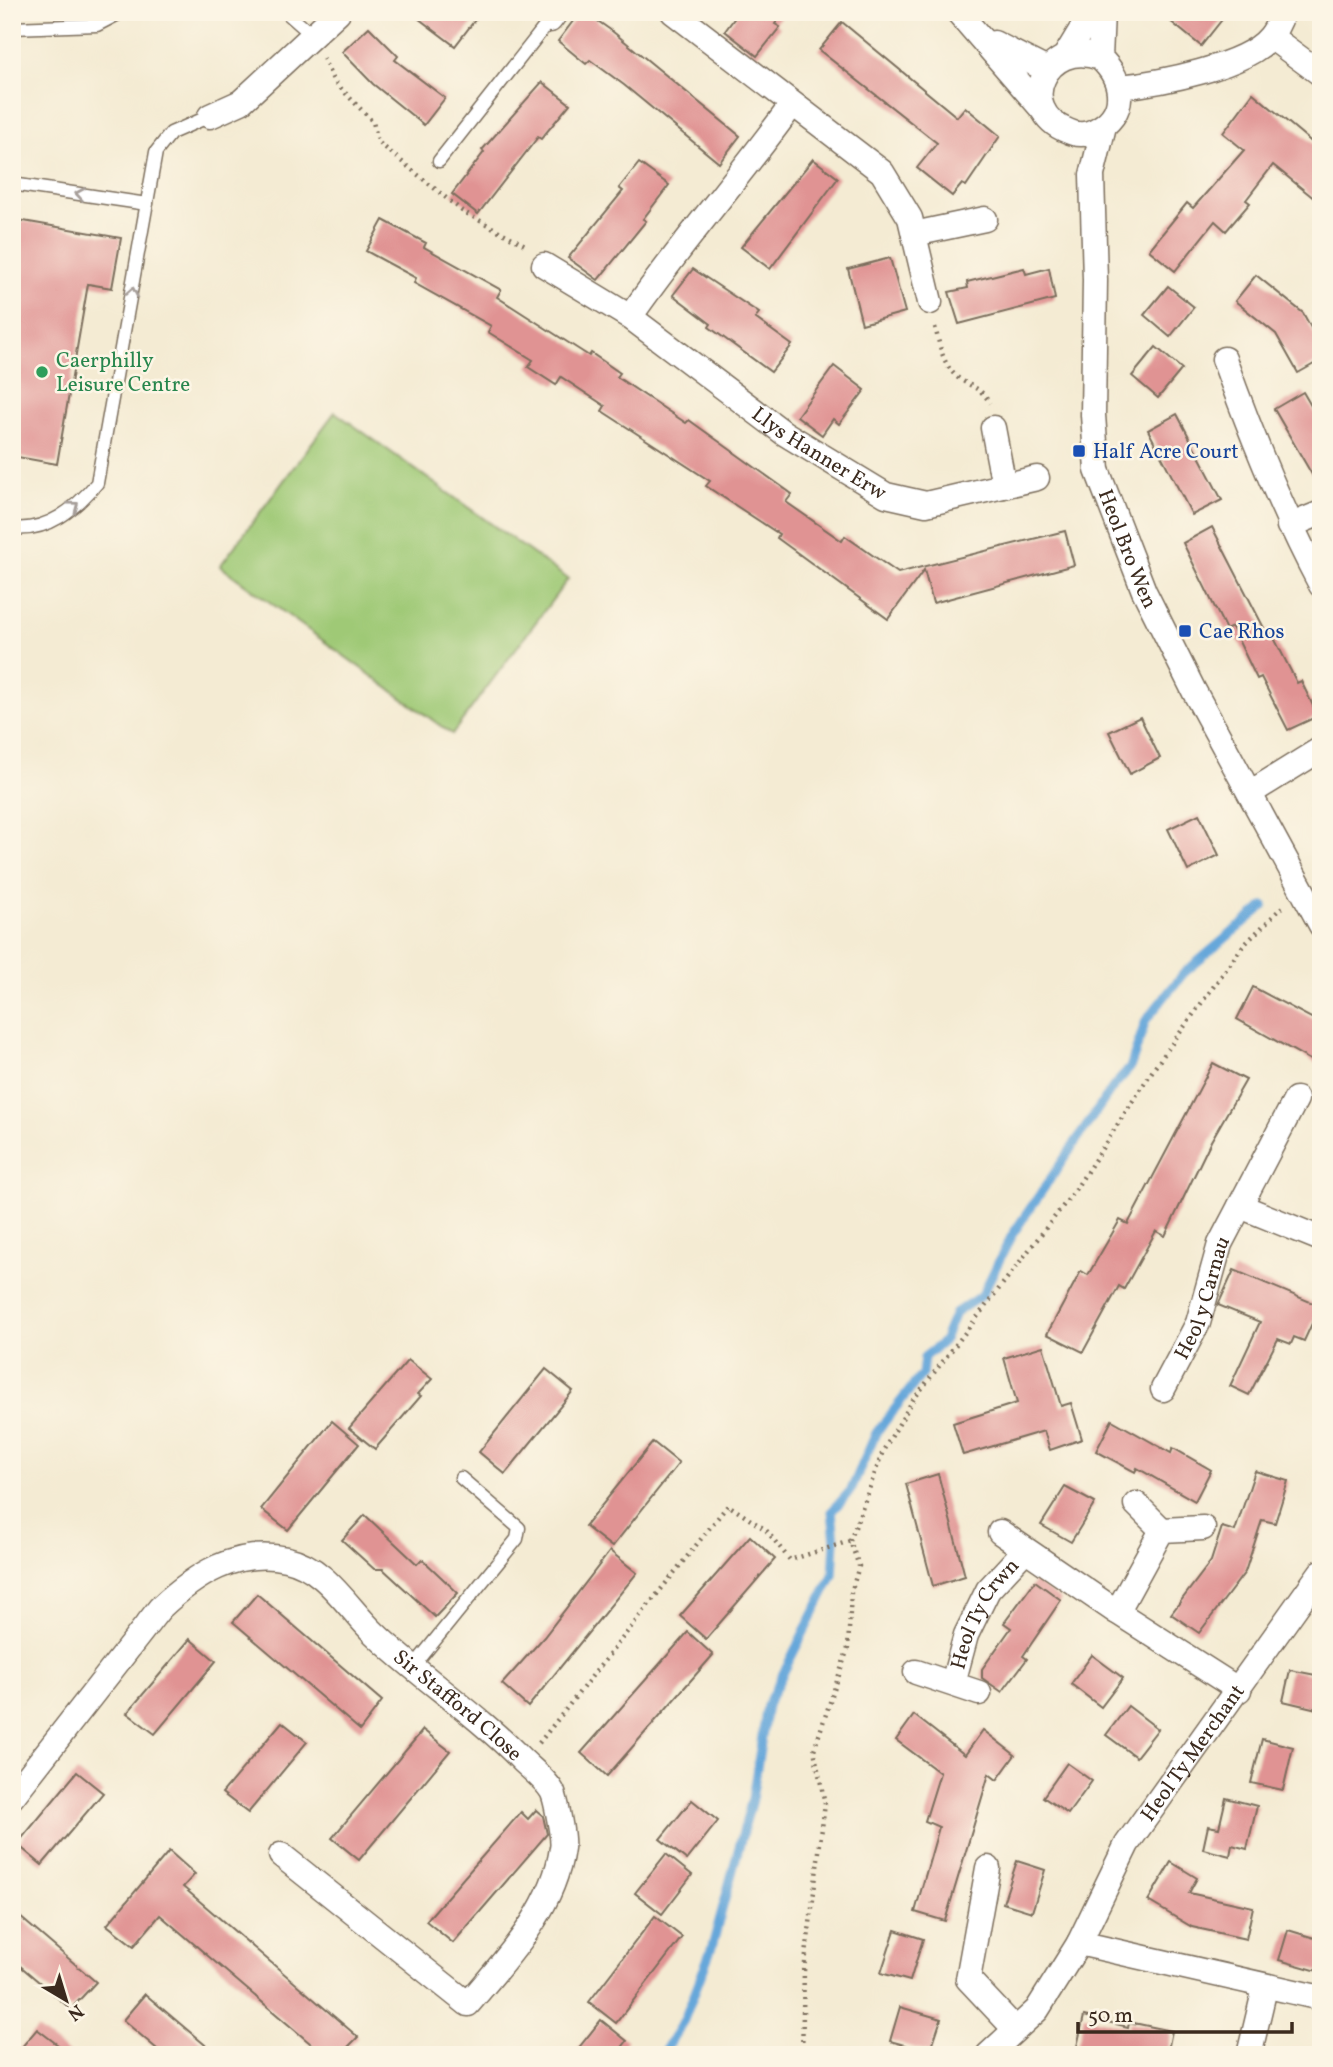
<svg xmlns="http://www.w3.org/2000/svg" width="1333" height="2067" viewBox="0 0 1333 2067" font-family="Vollkorn,serif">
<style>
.pitch{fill:#9fc976;stroke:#6d7a4a;stroke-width:2}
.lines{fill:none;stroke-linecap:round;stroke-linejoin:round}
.stream{stroke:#66a7da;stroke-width:9}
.building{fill:#e09393}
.service-casing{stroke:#7c6e5d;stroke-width:15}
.minor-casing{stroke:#7c6e5d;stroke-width:27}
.path{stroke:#7c6e5d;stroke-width:4.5;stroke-dasharray:2 5;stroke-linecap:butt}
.service{stroke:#fff;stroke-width:12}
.minor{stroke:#fff;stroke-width:24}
.oneway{stroke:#a79f9a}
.leisure-dot{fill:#2e9e5b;stroke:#fcf5e5;stroke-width:2.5}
.transit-dot{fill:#1a4fb4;stroke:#fcf5e5;stroke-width:2.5}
.labels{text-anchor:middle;stroke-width:5;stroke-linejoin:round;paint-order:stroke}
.leisure-label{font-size:21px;fill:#27864d;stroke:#fcf5e5;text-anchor:start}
.street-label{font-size:21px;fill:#3b2a1e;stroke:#fcf5e5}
.transit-label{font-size:21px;fill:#164399;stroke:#fcf5e5;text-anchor:start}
</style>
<rect width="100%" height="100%" fill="#fcf5e5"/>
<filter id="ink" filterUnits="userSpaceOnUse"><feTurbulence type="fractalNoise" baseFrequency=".0143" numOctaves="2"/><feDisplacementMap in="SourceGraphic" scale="14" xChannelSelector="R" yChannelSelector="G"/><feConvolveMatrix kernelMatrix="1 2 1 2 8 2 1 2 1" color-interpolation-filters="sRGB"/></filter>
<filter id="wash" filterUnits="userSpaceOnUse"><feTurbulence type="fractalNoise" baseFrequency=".00686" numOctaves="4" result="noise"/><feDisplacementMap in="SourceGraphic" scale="28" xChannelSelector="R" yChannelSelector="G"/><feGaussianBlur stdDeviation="1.57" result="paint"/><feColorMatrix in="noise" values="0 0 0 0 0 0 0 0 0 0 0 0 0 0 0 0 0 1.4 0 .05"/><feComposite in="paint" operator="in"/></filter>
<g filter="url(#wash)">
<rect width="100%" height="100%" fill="#f4ebd3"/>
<path class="pitch" d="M335,412L568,579L452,734L220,566Z"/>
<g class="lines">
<path class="stream" d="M662,2055L684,2020L712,1947L752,1799L767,1705L833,1575L835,1541L832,1511L851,1490L876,1433L922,1374L924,1357L943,1342L955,1313L982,1295L1012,1235L1113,1087L1130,1068L1146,1020L1184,973L1264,906"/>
</g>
<g id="blocks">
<g class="building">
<path d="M410,12H481L455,46Z"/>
<path d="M580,12H585L612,31L740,136L719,163L624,85L590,60L586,64L558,41Z"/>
<path d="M739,12H784L775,24L780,27L757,56L725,31Z"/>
<path d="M1159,12H1228L1201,46Z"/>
<path d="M842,22L957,117L965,107L1000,136L966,186L962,184L952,196L917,168L937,143L819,50Z"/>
<path d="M369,27L398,56L395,60L445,98L424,125L373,84L342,52Z"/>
<path d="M542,82L570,104L541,139L538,137L478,214L452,194L484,152L482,150Z"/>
<path d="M1253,93L1321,150V204L1273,165L1246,200L1250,203L1226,231L1215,221L1175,271L1149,250L1187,203L1193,208L1244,150L1223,133Z"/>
<path d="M813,159L838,178L770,269L741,247Z"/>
<path d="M639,163L669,185L643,219L646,221L598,280L568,258L623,191L619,188Z"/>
<path d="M12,219L121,238L112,288L88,284L57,464L12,456Z"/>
<path d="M383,220L426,243L424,247L501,290L497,297L589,356L591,353L620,373L617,377L686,423L689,420L792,494L786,502L842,541L845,536L898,573L1065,531L1074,565L933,603L924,570L888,619L777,538L779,534L706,486L710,481L602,411L605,406L561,377L556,385L528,367L533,360L488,332L491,326L414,283L416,278L366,251Z"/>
<path d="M890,258L905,312L862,324L848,269Z"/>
<path d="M1024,268L1026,274L1049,268L1055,299L959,324L949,292L968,288L967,282Z"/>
<path d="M693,269L759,313L755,318L792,345L771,372L709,327L711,324L673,295Z"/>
<path d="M1256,275L1303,313L1321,346V360L1298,373L1276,334L1235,301Z"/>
<path d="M1168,286L1194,307L1170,337L1144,315Z"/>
<path d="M1156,347L1182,369L1158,398L1132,376Z"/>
<path d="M834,366L865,390L839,424L833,419L822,435L797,416Z"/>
<path d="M1303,392L1321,423V490L1274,409Z"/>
<path d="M1177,414L1222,500L1192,515L1148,430Z"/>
<path d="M1212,527L1266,632L1270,630L1297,683L1301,681L1318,716L1288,730L1261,677L1257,679L1232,627L1226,630L1183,543Z"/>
<path d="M1140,717L1160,758L1130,774L1109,732Z"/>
<path d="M1199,814L1219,855L1188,871L1168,829Z"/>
<path d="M1253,987L1321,1023V1066L1237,1019Z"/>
<path d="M1213,1063L1246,1080L1211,1141L1165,1236L1156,1231L1124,1289L1119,1286L1083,1352L1047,1334L1081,1271L1088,1275L1120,1220L1128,1224Z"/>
<path d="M1234,1270L1320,1306L1304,1341L1294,1337L1291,1344L1278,1339L1249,1395L1230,1386L1260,1322L1218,1305Z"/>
<path d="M1043,1346L1061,1406L1071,1403L1082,1439L1050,1450L1044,1431L963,1455L953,1423L1017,1403L1004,1358Z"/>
<path d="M408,1360L432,1379L418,1394L421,1396L375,1449L349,1428Z"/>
<path d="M546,1369L573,1391L505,1474L479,1452Z"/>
<path d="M1112,1420L1171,1453L1173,1448L1211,1470L1195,1501L1137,1468L1135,1472L1096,1451Z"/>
<path d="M332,1421L359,1444L288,1530L261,1509Z"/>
<path d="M653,1442L679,1463L612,1547L585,1526Z"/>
<path d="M1255,1471L1288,1481L1275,1523L1262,1520L1245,1572L1199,1633L1171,1614L1211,1561L1222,1527L1235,1531Z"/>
<path d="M938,1474L965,1576L933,1586L906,1484Z"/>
<path d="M1065,1487L1095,1503L1071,1542L1041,1525Z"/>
<path d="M365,1515L417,1564L422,1559L458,1593L435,1617L383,1569H374L342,1540Z"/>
<path d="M750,1536L775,1559L706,1639L680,1616Z"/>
<path d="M610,1551L637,1573L528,1707L502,1684L544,1637Z"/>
<path d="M1035,1581L1061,1600L1023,1656L1027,1659L1002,1692L982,1678V1669L1011,1628L1004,1623Z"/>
<path d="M257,1594L382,1701L360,1730L233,1622Z"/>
<path d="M688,1632L713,1655L607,1776L581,1753Z"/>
<path d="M190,1639L216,1661L155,1734L127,1713Z"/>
<path d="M1092,1655L1123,1678L1101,1707L1071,1684Z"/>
<path d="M1290,1670L1321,1676V1710L1283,1701Z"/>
<path d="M1128,1706L1158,1729L1136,1757L1106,1735Z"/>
<path d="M914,1715L965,1755L983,1730L1015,1755L997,1780L989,1774L945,1921L915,1912L939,1827L925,1821L940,1773L896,1740Z"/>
<path d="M282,1722L307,1742L248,1813L222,1793Z"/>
<path d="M423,1730L450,1751L359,1860L332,1838Z"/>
<path d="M1262,1739L1293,1747L1283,1790L1251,1783Z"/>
<path d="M1067,1763L1092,1781L1068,1814L1043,1797Z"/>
<path d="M77,1772L103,1793L42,1865L17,1844Z"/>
<path d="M1226,1798L1257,1806L1247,1849L1232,1845L1230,1856L1203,1849L1208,1826L1219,1828Z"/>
<path d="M692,1800L718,1821L687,1860L660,1839Z"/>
<path d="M536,1810L543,1816L547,1834L453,1943L426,1921L521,1812L528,1819Z"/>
<path d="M169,1851L195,1874L183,1887L358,2037L340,2055H324L160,1915L134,1946L107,1925Z"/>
<path d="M666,1854L692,1875L662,1914L635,1893Z"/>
<path d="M1017,1861L1045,1870L1032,1912L1003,1903Z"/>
<path d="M1171,1862L1197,1878L1189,1893L1253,1907L1246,1939L1192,1927L1148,1901Z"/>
<path d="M12,1910L96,1982L71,2009L12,1959Z"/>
<path d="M655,1916L682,1937L616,2023L589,2002Z"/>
<path d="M895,1930L923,1939L910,1981L881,1973Z"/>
<path d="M1288,1930L1321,1940V1972L1279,1960Z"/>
<path d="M145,1994L217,2055H164L123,2020Z"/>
<path d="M900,2007L941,2019L930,2052L890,2041Z"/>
<path d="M1084,2016L1128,2027L1129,2022L1172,2031L1167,2055H1075Z"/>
<path d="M601,2020L627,2041L616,2055H573Z"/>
<path d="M37,2029L71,2055H15Z"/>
</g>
</g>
</g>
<g filter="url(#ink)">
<use href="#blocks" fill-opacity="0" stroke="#7c6e5d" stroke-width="2"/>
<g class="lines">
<g class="service-casing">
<g id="service">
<path d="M286,12L312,35"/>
<path d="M12,28L97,25L122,12"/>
<path d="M439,161L550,20"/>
<path d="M12,184L147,204"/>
<path d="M12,528C48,532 75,509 97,483L156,152L171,133L210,116"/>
<path d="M414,1666L517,1539L519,1528L461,1478"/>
</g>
</g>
<g class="minor-casing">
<g id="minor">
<path d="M673,12L882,172L910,218L930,302"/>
<path d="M958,12L1042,109"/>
<path d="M550,20L556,12"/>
<path d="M1271,37L1321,74"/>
<path d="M994,43L1047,70"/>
<path d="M1066,55L1092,12"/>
<path d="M1100,58C1046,37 1013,110 1068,131C1076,135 1086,135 1094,131C1128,115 1125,81 1100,58L1102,12"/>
<path d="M1120,87C1158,83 1246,67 1270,37C1276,30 1280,20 1283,12"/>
<path d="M210,116L241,102L338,12"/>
<path id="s1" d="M1104,126L1092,175L1095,280L1093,415L1097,470L1144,591L1194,691L1321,925"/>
<path d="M914,234L985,219"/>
<path id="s2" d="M544,265L630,317L784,433L886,495L926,504L1037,478"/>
<path d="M630,317C680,244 739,178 791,106"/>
<path d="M1224,359C1252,437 1282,512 1321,585"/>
<path d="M993,428L1004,486"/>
<path d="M1289,526L1321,513"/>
<path d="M1250,793L1321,749"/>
<path d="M1240,1206L1321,1239"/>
<path id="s3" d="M1163,1389L1198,1323L1220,1244L1296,1099"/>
<path d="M1136,1504L1162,1530"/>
<path d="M1000,1532L1117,1612L1239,1690"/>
<path d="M1117,1612L1162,1530L1203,1528"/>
<path d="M916,1672L979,1693"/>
<path id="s4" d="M953,1683L966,1635L988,1590L1025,1550"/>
<path id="s5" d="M12,1797L160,1608C195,1575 236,1548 287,1559C325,1567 347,1607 374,1633C421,1678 476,1713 522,1760C531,1769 546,1780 552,1791C556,1798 564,1840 562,1848C554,1909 506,1959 468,2004L281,1855"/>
<path d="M988,1868L968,1979L1015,2029"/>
<path d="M1079,1943L1321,1998"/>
<path id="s6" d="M988,2055L1037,2010L1079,1943L1127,1844L1321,1572"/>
<path d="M1249,2055L1265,1988"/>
</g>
</g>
<g class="path">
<path d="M323,58L333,80L373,122L378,142L462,211L527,246"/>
<path d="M935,327C940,346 943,368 961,380C974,388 981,388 990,403"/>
<path d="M539,1743L728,1505L766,1530L790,1560L850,1541"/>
<path d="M802,2055L804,1971L825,1804L814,1750L848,1648L851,1593L859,1566L850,1541L883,1451L913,1400L1073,1193L1155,1067L1243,946L1282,907"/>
</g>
<use href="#service" class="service"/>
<use href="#minor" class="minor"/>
</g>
<defs><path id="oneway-chevron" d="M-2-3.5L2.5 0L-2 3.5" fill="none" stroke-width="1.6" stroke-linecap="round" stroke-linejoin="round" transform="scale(1.75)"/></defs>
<g class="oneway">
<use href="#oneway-chevron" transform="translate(80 194) rotate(-171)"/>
<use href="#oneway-chevron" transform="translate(132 292) rotate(-80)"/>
<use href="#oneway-chevron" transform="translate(74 506) rotate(-37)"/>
</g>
</g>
<circle class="leisure-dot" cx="42" cy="372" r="7"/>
<g class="transit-dot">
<rect x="1072" y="444" width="14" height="14" rx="3.5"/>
<rect x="1178" y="624" width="14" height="14" rx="3.5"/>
</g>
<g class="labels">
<g class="leisure-label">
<text x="56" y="367">Caerphilly<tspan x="56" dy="24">Leisure Centre</tspan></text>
</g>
<g class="street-label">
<text dy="7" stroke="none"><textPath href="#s2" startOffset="334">Llys Hanner Erw</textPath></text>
<text dy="7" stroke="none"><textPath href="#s1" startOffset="430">Heol Bro Wen</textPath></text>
<text dy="7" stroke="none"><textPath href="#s3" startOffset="100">Heol y Carnau</textPath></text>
<text dy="7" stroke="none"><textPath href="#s4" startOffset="77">Heol Ty Crwn</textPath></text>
<text dy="7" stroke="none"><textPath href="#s5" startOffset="609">Sir Stafford Close</textPath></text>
<text dy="7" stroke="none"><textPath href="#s6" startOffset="368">Heol Ty Merchant</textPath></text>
</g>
<g class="transit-label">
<text x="1093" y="458">Half Acre Court</text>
<text x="1199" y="638">Cae Rhos</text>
</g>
</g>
<rect width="1333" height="2067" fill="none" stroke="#fcf5e5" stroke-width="42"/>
<g transform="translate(66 2000) rotate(142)" stroke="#fcf5e5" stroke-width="5" paint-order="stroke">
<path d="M0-5L12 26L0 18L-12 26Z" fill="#3b2a1e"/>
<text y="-10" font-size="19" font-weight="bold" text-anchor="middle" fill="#3b2a1e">N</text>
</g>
<path d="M1078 2022v10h214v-10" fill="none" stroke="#3b2a1e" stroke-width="3.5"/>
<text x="1088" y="2022" font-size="21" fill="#3b2a1e" stroke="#fcf5e5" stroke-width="5" paint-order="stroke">50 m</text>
</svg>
